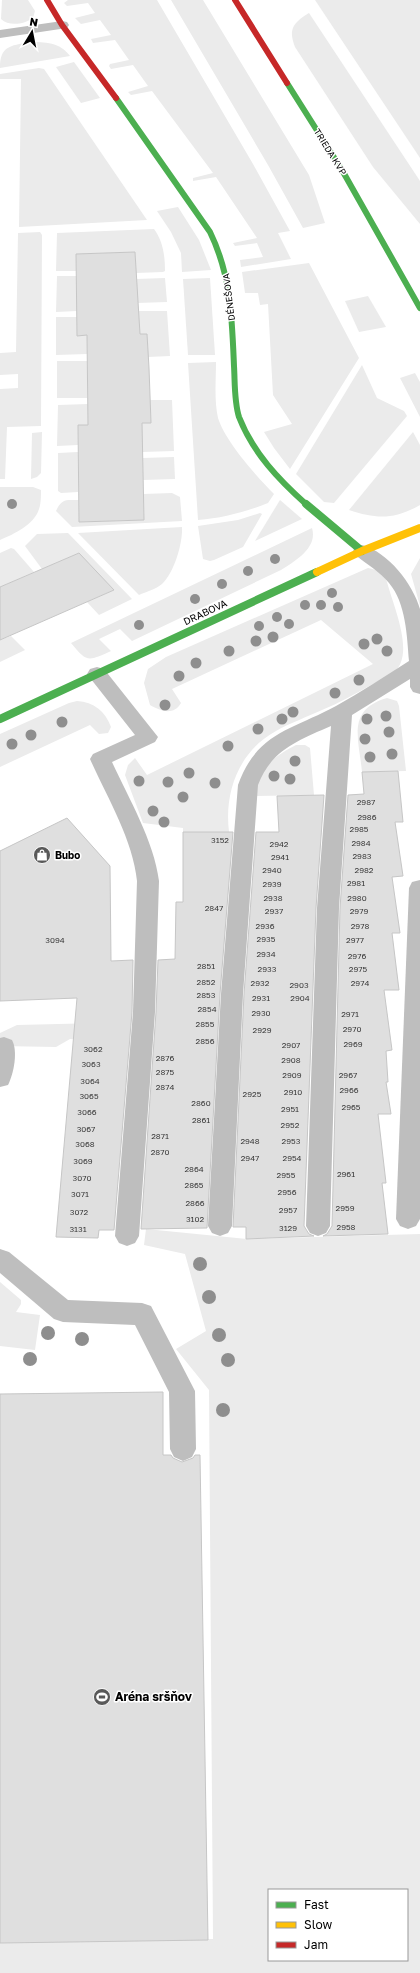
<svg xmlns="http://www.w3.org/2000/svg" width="420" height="1973" viewBox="0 0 420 1973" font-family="'Golos Text',sans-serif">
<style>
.green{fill:#ebebeb;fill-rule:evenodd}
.building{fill:#dfdfdf;stroke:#c6c6c6}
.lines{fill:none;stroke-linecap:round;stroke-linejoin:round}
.lane{fill:#bebebe;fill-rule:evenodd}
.street{fill:#bebebe;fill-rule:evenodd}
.fast-far1{stroke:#4caf50;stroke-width:6}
.fast{stroke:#4caf50;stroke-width:8}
.slow{stroke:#ffc107;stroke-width:8}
.jam{stroke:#c62828;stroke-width:6}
.tree{fill:#8e8e8e}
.labels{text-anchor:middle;stroke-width:3;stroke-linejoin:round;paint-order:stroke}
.number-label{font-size:8px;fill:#383838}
.far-street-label{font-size:9px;fill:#000;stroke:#fff}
.street-label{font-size:10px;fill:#000;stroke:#fff}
.poi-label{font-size:10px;font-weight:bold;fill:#000;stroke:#fff;text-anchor:start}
.near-poi-label{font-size:12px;font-weight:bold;fill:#000;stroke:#fff;text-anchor:start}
</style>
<rect width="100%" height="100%" fill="#fff"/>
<g class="green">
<path d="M2,0H28L35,11L33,18C25,24 9,27 1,19Z"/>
<path d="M68,0H157L253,164L290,231L278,233L291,259L241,267L240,260L263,257L257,243L235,246L233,243L257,238L216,177L193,181V178L213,173L152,91L131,95L128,92L148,86L133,65L111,69L109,66L110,64L129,60L115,40L93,43L91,39L111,35L100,20L81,24L75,18L95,13L88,3L67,6L64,3Z"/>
<path d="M171,0H203L309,175L325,223L303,228L268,165Z"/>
<path d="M315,0H420V158Z"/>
<path d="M309,13L420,181V224L373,167L295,47C288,29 293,23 309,13Z"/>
<path d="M29,42C45,42 60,42 70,56L0,68C0,46 10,46 29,42Z"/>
<path d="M74,62L100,98L81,103L56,67Z"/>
<path d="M39,68L44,69L147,220L19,227L21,79H0V74Z"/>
<path d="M178,207L199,240L211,270L182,272L181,253L171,232L157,211Z"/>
<path d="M154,229C163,241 165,256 165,271L163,272L136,273L135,252L77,254L76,271H56L57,233Z"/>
<path d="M40,232L42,235L41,426L7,427L5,479H0V389L18,388V374L0,375V353L16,352L18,233Z"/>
<path d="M309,263L359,358L290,469L274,448L264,432L292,424L273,395L268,304L260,305L258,293H245L242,272Z"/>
<path d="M57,276H77V311L56,312Z"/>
<path d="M165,278L167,302L137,303L136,279Z"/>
<path d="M210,278L215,355H188L183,279Z"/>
<path d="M368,296L386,327L359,332L345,301Z"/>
<path d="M137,311H167L170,356L148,357L147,334H138Z"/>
<path d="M56,317H77V335H87V354L56,355Z"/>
<rect x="57" y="361" width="30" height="37"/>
<path d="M216,362C216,380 214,400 218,418C225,441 257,477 274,494L268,503C245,512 223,518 198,520L188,363Z"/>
<path d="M362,365L377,398L404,411L407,416L334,503L324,502L296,474Z"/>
<path d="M415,373L420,382V417L400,378Z"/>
<path d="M150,400H172L174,451L142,452L141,423H151Z"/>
<path d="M88,404V425L78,426V445L57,446L58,405Z"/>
<path d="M42,432L41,473L37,477L31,479L32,433Z"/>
<path d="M413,432L420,445V505C394,520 376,519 349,510Z"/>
<path d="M78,452V492L61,493L58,491V453Z"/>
<path d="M174,457L175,479L143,480L142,458Z"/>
<path d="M0,487H33L41,490C41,496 41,504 39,509C34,525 14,534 0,540Z"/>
<path d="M172,493L180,497L182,521L72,527L56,511C62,498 66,500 79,500V522L144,520L143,494Z"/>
<path d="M280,500L302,519L255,541Z"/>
<path d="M260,513L262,514L243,547L214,560L210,561L203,559L198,526L238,520Z"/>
<path d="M182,527C183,543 174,573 162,584C156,589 146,592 139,595L78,533Z"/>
<path d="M312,528C318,548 295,561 281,570L132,641L120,629L99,639L111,651C87,662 87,662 71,643Z"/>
<path d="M68,533L132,599L99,615L87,602L114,590L79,553L42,569L25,546L37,534Z"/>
<path d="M11,548L14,549L34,572L0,587V553Z"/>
<path d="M420,558V606L411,574Z"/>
<path d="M368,568C378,570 384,573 387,582C393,604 409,641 401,662C397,674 381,680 371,685C355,694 339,703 322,710C307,717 290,723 276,731C239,751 224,792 229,832H183V828L143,823L125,775L128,765L135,758L147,775L373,664L321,620L172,689L181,703C174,716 160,711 150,705L144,683L148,669L166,657Z"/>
<path d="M11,636L25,650L0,662V640Z"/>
<path d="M387,698L397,701L399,706L406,771L362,772C359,739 346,710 387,698Z"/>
<path d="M77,701C94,702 105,711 111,727L108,733L99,734L90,725L0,767V734L69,703Z"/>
<path d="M296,745H305L310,748L314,795L256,796C257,790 258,783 259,777C264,763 284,751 296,745Z"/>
<path d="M100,1023L113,1042L70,1039L56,1047L0,1046V1033L17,1025Z"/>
<path d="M146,1229L247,1239L420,1234V1973H0V1943L213,1939L209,1390L176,1349L206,1331L185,1254L144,1245ZM269,1890H407V1960H269Z"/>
<path d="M0,1282L21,1300V1304L16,1312L40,1315L35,1350L0,1346Z"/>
</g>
<g class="building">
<path d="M135,252L140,334H147L149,368L151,423H142L144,520L79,522L78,425H88L87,335L77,336L76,254Z"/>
<path d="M79,553L114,590L0,640V587Z"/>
<path d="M398,771L403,822H395L403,876L392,877L400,933H392L399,990H384L392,1050L386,1051L388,1082H386L391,1114H378L386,1183H382L388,1234L323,1236L327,1234L332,1226L340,908L348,795L364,794L362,772Z"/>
<path d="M324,795L316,908L304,1226L309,1234L314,1236L246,1239V1227H233L244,994L256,832H279L277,796Z"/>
<path d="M67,818L110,866L111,961L133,960L132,1012L114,1230H99L98,1238L56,1237L77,998L0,1001V851Z"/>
<path d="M183,832H233L220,994L207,1228L141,1229L156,1012L158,960L175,959L176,902H183Z"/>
<path d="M163,1392V1455H171L173,1458L182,1462L193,1458L195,1455H200L208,1940L0,1943V1394Z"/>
</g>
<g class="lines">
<g class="lane">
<path d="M362,545C388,552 413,584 420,609V694L413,692L410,687V679L352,715L339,908L330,1226L326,1233L318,1236L310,1233L306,1226L317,908L331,726C299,740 271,750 258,785L243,994L232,1226L228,1233L220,1236L212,1233L208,1226L221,994L238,785C257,732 292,730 336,706C361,692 385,676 409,661C407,636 406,603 389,583C380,572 367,564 355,555L353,551L355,547Z"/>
<path d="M97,667L104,669L158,737L155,742L112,762C129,799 154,841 159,881L155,1012L139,1236L135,1243L127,1246L119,1243L115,1236L133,1012L137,881C133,840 107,797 90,759L93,754L135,735L87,674L90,669Z"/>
<path d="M420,880V1219L416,1226L408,1229L400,1226L396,1219L409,888L412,882Z"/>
<path d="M4,1037L12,1040C18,1051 14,1073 8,1085L0,1087V1038Z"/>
<path d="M0,1249L9,1252L68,1300L142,1303L151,1306L195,1391L196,1449L192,1457L183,1461L174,1457L170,1449L169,1392L135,1325L63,1322L54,1319L0,1273Z"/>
</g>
<path class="street" d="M62,21L67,22L69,25L67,28L0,38V30Z"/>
<g class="fast-far1">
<path d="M287,83L342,170L420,308"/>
<path d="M116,98L210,232C231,275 232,318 234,366C235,382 234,401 239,417C253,453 279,480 307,505"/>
</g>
<g class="fast">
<path d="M306,504L362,551"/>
<path d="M0,719L317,572"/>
</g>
<path class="slow" d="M317,572L362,551L420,528"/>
<g class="jam">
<path d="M47,0L62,25L116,98"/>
<path d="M235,0L287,83"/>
</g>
</g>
<g class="tree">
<circle cx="12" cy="504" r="5"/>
<circle cx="275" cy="559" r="5"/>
<circle cx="248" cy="571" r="5"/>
<circle cx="222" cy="584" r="5"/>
<circle cx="332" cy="593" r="5"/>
<circle cx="195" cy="599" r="5"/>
<circle cx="305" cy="605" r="5"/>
<circle cx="321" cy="605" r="5"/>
<circle cx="338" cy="607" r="5"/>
<circle cx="277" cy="617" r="5"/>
<circle cx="289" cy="624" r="5"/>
<circle cx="139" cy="625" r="5"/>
<circle cx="259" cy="626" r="5"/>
<circle cx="273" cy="637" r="5.5"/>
<circle cx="377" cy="639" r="5.5"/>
<circle cx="256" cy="641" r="5.5"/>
<circle cx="364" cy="644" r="5.5"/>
<circle cx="229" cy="651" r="5.5"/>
<circle cx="387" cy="651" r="5.5"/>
<circle cx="196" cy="663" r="5.5"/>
<circle cx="179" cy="676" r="5.5"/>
<circle cx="359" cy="680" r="5.5"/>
<circle cx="335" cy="693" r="5.5"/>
<circle cx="165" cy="705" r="5.5"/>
<circle cx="293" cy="712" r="5.5"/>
<circle cx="386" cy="716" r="5.5"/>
<circle cx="282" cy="719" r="5.5"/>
<circle cx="367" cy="719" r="5.5"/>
<circle cx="62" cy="722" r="5.5"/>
<circle cx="258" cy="729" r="5.5"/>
<circle cx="389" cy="732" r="5.5"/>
<circle cx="31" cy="735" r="5.5"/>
<circle cx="365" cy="739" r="5.5"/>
<circle cx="12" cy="744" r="5.5"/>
<circle cx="228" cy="746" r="5.5"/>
<circle cx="392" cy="754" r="5.5"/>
<circle cx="370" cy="757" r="5.5"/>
<circle cx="295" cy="761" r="5.5"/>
<circle cx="189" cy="773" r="5.5"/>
<circle cx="274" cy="776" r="5.5"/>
<circle cx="290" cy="779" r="5.5"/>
<circle cx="139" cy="781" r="5.5"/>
<circle cx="168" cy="782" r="5.5"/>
<circle cx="215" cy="783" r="5.5"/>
<circle cx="183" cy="797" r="5.5"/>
<circle cx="153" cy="811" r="5.5"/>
<circle cx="164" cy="822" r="5.5"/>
<circle cx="200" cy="1264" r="7"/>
<circle cx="209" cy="1297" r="7"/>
<circle cx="48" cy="1333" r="7"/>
<circle cx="219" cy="1335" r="7"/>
<circle cx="82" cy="1339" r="7"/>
<circle cx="30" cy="1359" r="7"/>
<circle cx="228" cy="1360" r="7"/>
<circle cx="223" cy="1410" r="7"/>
</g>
<defs>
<g id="shop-disc" transform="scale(0.9)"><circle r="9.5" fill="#595959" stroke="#fff"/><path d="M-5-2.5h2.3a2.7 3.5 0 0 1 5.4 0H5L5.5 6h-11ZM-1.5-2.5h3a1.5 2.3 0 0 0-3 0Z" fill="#fff"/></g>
<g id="stadium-disc" transform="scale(0.9)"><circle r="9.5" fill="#595959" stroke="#fff"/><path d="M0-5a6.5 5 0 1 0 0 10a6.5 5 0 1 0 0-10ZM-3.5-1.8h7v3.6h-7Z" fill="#fff"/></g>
</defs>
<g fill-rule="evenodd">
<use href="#shop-disc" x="42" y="855"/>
<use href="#stadium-disc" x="102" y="1697"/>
</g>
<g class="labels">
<g class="number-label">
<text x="366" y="805">2987</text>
<text x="367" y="820">2986</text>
<text x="359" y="832">2985</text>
<text x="220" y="843">3152</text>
<text x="361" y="846">2984</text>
<text x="279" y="847">2942</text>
<text x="362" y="859">2983</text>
<text x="280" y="860">2941</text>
<text x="272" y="873">2940</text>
<text x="364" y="873">2982</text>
<text x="356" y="886">2981</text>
<text x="272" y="887">2939</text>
<text x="273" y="901">2938</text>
<text x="357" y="901">2980</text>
<text x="214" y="911">2847</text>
<text x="274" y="914">2937</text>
<text x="359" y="914">2979</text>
<text x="265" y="929">2936</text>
<text x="360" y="929">2978</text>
<text x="266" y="942">2935</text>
<text x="55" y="943">3094</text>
<text x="355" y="943">2977</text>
<text x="266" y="957">2934</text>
<text x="357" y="959">2976</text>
<text x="206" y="969">2851</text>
<text x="267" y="972">2933</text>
<text x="358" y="972">2975</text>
<text x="206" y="985">2852</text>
<text x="260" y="986">2932</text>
<text x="360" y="986">2974</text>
<text x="299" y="988">2903</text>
<text x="206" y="998">2853</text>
<text x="261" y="1001">2931</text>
<text x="300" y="1001">2904</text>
<text x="207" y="1012">2854</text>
<text x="261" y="1016">2930</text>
<text x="350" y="1017">2971</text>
<text x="205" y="1027">2855</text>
<text x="352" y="1032">2970</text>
<text x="262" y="1033">2929</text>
<text x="205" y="1044">2856</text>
<text x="353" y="1047">2969</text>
<text x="291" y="1048">2907</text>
<text x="93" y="1052">3062</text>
<text x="165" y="1061">2876</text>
<text x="291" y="1063">2908</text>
<text x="91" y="1067">3063</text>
<text x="165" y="1075">2875</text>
<text x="292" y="1078">2909</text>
<text x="348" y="1078">2967</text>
<text x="90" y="1084">3064</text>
<text x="165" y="1090">2874</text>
<text x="349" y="1093">2966</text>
<text x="293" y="1095">2910</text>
<text x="252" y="1097">2925</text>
<text x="89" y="1099">3065</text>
<text x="201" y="1106">2860</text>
<text x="351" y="1110">2965</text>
<text x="290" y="1112">2951</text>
<text x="87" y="1115">3066</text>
<text x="201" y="1123">2861</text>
<text x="290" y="1128">2952</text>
<text x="86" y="1132">3067</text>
<text x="160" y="1139">2871</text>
<text x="250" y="1144">2948</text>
<text x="291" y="1144">2953</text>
<text x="85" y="1147">3068</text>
<text x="160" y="1155">2870</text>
<text x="250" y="1161">2947</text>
<text x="292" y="1161">2954</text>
<text x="83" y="1164">3069</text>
<text x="194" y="1172">2864</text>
<text x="346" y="1177">2961</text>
<text x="286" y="1178">2955</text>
<text x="82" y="1181">3070</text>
<text x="194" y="1188">2865</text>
<text x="287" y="1195">2956</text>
<text x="80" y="1197">3071</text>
<text x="195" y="1206">2866</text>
<text x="345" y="1211">2959</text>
<text x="288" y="1213">2957</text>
<text x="79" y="1215">3072</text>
<text x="195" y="1222">3102</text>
<text x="346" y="1230">2958</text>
<text x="288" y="1231">3129</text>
<text x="78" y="1232">3131</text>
</g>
<g class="far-street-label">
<text transform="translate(330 152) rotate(58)" y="3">TRIEDA KVP</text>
<text transform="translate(229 297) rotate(-97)" y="3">DÉNEŠOVA</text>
</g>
<g class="street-label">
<text transform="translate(205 612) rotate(-25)" y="4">DRABOVA</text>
</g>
<g class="poi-label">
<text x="55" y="859">Bubo</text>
</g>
<g class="near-poi-label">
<text x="115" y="1701">Aréna sršňov</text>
</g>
</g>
<rect x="268" y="1889" width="140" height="72" fill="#ffffff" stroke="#999999"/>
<rect x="276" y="1902" width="20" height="6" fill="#4caf50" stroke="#999999"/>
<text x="304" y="1909" font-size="12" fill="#000000">Fast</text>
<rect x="276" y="1922" width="20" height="6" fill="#ffc107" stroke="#999999"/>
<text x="304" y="1929" font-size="12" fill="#000000">Slow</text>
<rect x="276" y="1942" width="20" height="6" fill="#c62828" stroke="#999999"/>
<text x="304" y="1949" font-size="12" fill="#000000">Jam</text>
<g transform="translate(32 32) rotate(10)" stroke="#ffffff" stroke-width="3" paint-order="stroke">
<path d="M0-3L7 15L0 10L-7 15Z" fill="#000000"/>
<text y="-6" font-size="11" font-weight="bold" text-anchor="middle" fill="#000000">N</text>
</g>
</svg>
